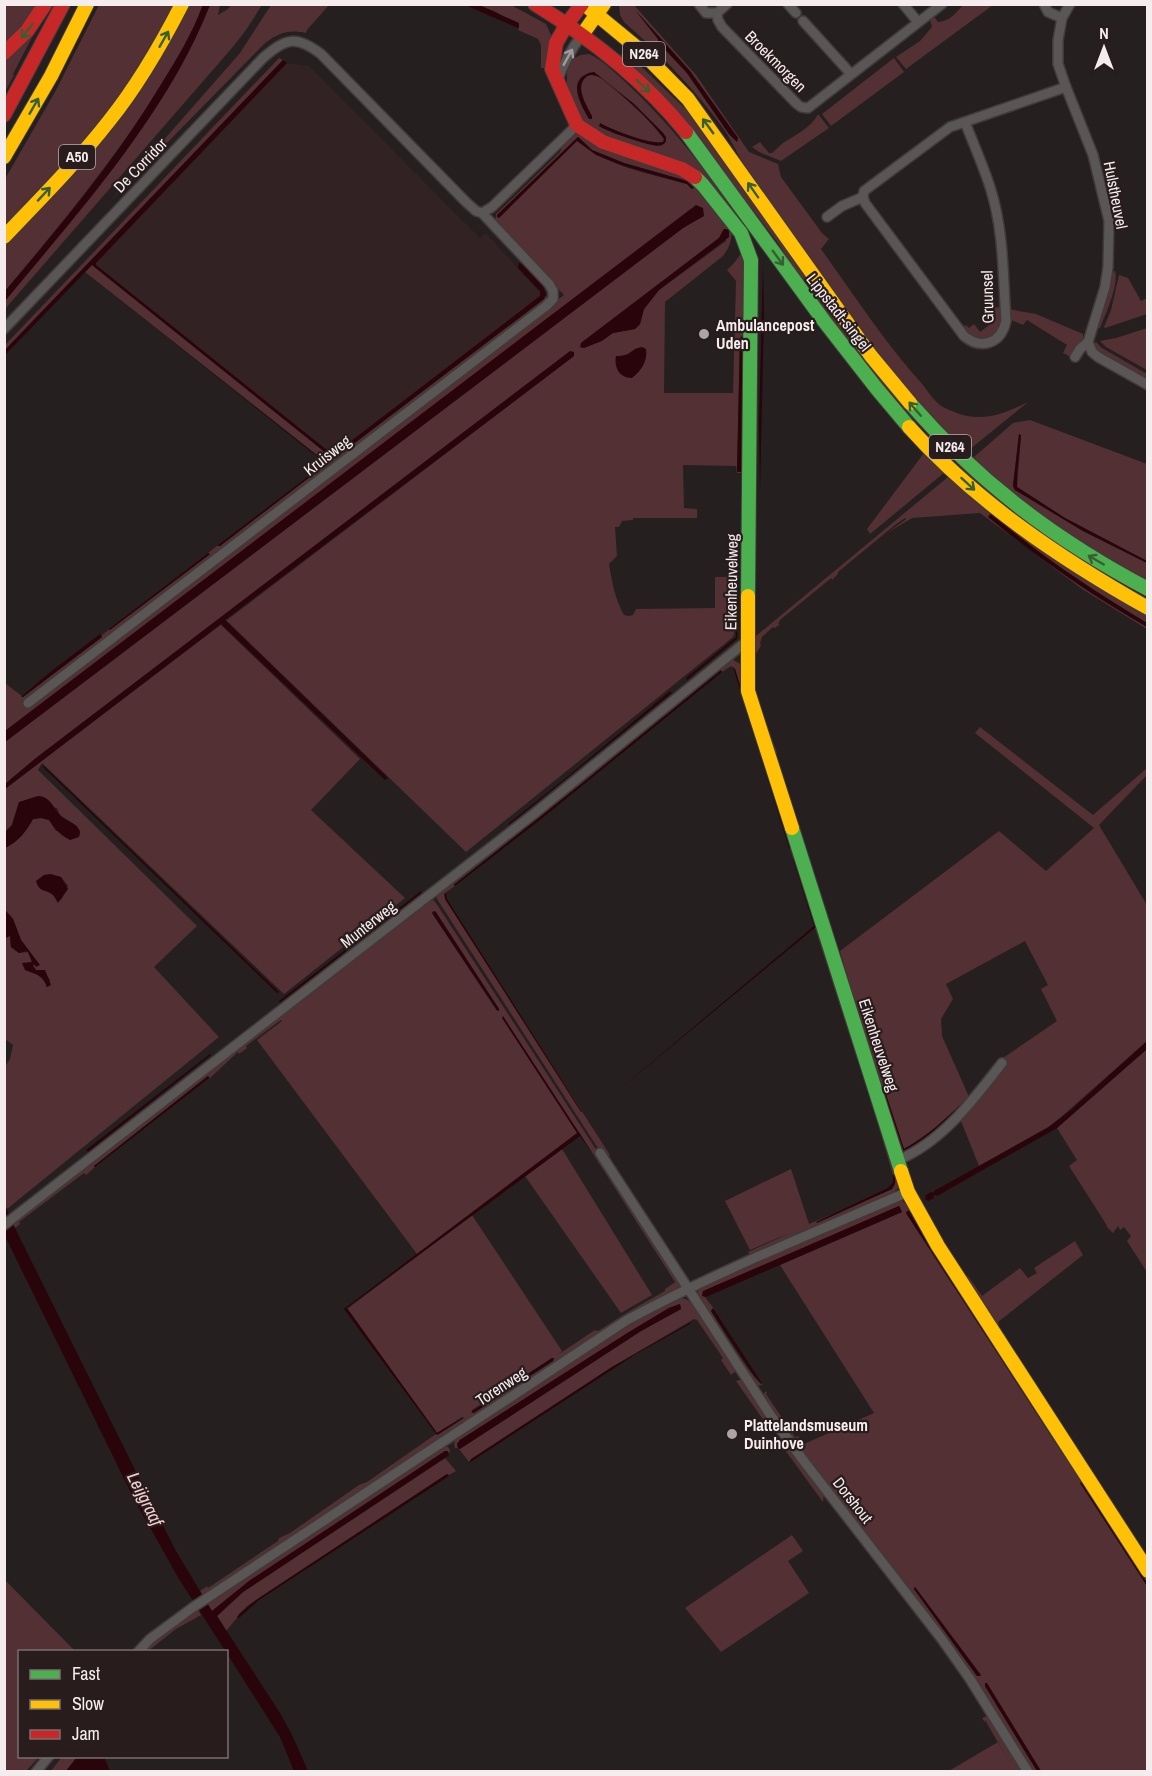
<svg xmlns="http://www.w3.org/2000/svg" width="1152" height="1776" viewBox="0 0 1152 1776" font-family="'Archivo Narrow',sans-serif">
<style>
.built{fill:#332223}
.green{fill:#533033;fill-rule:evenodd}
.water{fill:#29040a}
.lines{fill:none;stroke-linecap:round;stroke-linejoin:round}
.street-casing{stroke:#403a3a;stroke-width:12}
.fast-casing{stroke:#403a3a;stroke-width:16}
.slow-casing{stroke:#403a3a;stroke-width:16}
.jam-casing{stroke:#403a3a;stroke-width:16}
.street{stroke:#5a5656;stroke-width:9}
.fast{stroke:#4caf50;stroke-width:14}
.slow{stroke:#ffc107;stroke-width:14}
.jam{stroke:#c62828;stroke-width:14}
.oneway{stroke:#385e34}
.oneway2{stroke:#a09a9a}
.poi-dot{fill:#aca4a5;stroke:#281c1d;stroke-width:2}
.labels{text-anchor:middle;stroke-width:4.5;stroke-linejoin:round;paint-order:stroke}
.shield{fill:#281c1d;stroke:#b8aeaf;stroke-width:1.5}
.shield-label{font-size:15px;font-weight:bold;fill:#f5eced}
.street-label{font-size:16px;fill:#f5eced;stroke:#281c1d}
.poi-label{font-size:16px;font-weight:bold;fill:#f5eced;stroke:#281c1d;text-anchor:start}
.water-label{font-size:18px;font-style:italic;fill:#f4d0d2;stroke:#281c1d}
</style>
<rect width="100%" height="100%" fill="#251f1f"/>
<path class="built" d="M282,63L309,66L480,238L486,233L541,294L540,296L453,364L333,455L91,263Z"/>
<g class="green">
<path d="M4,5H39L4,47Z"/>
<path d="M99,5H177L130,89L5,232V179L55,92Z"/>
<path d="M186,5H203C193,33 176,60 161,86C115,159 60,225 5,291V241L80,159Z"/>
<path d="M210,5H220L218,15L228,9L231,5H262L246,30L232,48L5,309V301L143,126L178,69Z"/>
<path d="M271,5H329L307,30L306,33C289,29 278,33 265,43L111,200L240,53Z"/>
<path d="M479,5H511L546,24L552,37L548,68H541V45L538,39L518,30L519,27L496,12Z"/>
<path d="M619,5H634L696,75L749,152L778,164L781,177L822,233L829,239L821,249C854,295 885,343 923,385C929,393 936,404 945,408C977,424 998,417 1028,402L969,450L968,453L974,460L976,459L974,457L1013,423L1030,420L1147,464V561L1065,518L1017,487L1021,436L1019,434L1013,486L1015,490L1083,531L1147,563V586C1034,525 944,451 868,347C844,314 822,279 798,246C781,221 763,197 747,171C739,157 732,141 723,128C694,89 661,54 624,22L620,15ZM636,11L690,71L738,138L737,142L729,134L687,73L659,43L658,39Z"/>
<path d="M963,5H993L906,69L896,57L920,41L932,27L930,20L934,17L938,22C949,22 957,12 963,5Z"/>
<path d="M42,18L13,74L14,75L5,92V57Z"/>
<path d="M625,51L695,118L964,465L1109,578L1147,598V604L994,501L927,433L887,391L855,351L795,271L778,243L693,132L620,56Z"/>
<path d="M589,54C601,59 612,70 622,79C667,120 705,168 739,218L735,220L709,183L612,142L581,122L567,90V73L569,64L574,58L581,55ZM594,72L634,104L663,133L666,141L658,146L653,145L613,133L603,125C617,131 649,146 663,142L664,139C651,120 631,104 614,89C609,85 604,80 599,77C595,75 590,74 586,77C574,87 587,106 592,116L577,89L588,73Z"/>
<path d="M279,58L283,60L5,350V345Z"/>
<path d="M894,58L904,72L831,126L822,114Z"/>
<path d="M818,114L829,128L781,161L759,152L752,147L760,142L769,153H772C776,150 779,146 783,143C795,135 812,127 818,114Z"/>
<path d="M577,132L688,177L732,228C732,239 730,247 723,256L665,302L664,393H733L736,281L727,270L734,263L742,252L746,253L743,473H737L736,466L683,465L684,508L697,509V518H633V520L622,521L619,527H615L617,556L609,564C612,582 615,599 624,615L629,616L633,615L636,609L715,608V577H735L734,634L733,637L466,852L227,621L221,625L360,759L311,810L405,898L284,994L42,763L38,770L197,926L154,967L219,1037L7,1209L4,1203V1068L10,1059L13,1045L5,1039V938L10,936L11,947L19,953L28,952L32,962L27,963L25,970C36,974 43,975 47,987L50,980L45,973L36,970L33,966L34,963H38L21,940L13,919L5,910V848C18,842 26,831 33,819L41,818L49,820L56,831L78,827L60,815L57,808L19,802L12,825L5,832V789L574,356L526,385L36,758L5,784V742L683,228L695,220L700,218L696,206L5,731V683L23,697L102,637V635L217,546H220L315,473L314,472L323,465L324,466L326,462L85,272L92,265L331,457L335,458L544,299L545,296L548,298L544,303L30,705L564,295L495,223L496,214L560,152L563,145ZM578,137L592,150L624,163L687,181L692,189L687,184C650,174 605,166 577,140L545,172L497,215ZM724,229L726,241L659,290L644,309L640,324L635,329L613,333L584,348L581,343L719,238ZM740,338L745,339L742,469L739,472L737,470ZM50,874L61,877L68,886L61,900L51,893Z"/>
<path d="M1115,271C1119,285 1106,313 1100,328L1095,329L1108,294L1111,272Z"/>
<path d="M1119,275L1128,278L1141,301L1147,298V314L1105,328L1104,327L1111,310Z"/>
<path d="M1001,307C1001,313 1003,320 1001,327C1000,332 1000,331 995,334C982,343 972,339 962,327L966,325L969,328L974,324L980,332L993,322L985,310L989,308Z"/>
<path d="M1008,309L1036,314L1083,334V341L1071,357L1063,353L1067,345L1027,320L1023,325L1009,319Z"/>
<path d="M1147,328V370L1106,347L1100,341L1116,338Z"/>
<path d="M1096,342L1102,348L1147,374V381L1099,353L1093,344Z"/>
<path d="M927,449C993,513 1067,567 1147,611V623L1081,582L1042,555L991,514L988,516L1016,540L1052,566L1091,593L1147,627V629L1082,589L980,513L912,518L887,533L905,520L906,519L905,518L895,525L838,572V574L832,580V578L830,579L780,620L778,624H780L775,628L773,627L762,637L760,643L761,645C759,650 756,652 755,656C744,678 770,730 777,753H771L751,686L750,672L751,640L948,477L945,472L870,534L867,529Z"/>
<path d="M732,659L740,664L742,668L900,1186L892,1194L753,1256L746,1251L748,1252L792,1232L750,1250L725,1201L791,1169L809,1224L892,1189L895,1174L893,1175L858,1058L857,1059L815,928L816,927L790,849L735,669L731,666L722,672L720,670L581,784L454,884L455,886L445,893V899L610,1155L605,1158L601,1153L437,899V893L729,660Z"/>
<path d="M980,727L1093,815L1147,768V775L1099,825L1147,905V1041L1052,1125L979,1166L961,1121L939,1142L938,1137L971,1104L1004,1065L1000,1060L1057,1021L1041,989L1048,985L1025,941L946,984L953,999L941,1019L942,1036L970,1099L935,1135L905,1154L899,1152L822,910L825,907L826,909H824L851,990L840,951L999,831L1046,871L1094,828L975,733ZM885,1094L904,1149C927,1136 945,1120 963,1102L965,1103C947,1121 927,1141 904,1152Z"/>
<path d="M429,899H432L436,903L599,1154L682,1287L203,1597L200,1591L209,1585L207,1587L208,1588L278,1541L279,1538L290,1533L359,1485L367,1482L436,1434H439L464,1418L462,1417L437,1433L347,1309L472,1215L562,1351L559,1354L595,1330L598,1331L633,1309L665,1291V1289L677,1281L675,1282L579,1132L417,1254L257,1040L282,1021L281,1020L246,1046L247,1048L239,1054L238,1052L210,1078L208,1076L94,1166L95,1167L86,1175L84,1173L19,1222L20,1224L15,1228L12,1222ZM433,911L436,912L499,1009L497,1011L432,913ZM552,1358H554L553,1361L472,1413V1410Z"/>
<path d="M1147,1049V1272L1127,1241L1131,1236L1124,1227L1120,1230L1118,1226L1113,1233L1107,1227L1106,1224L1069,1166L1077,1160L1057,1128Z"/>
<path d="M562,1149L652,1295L621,1313L525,1176Z"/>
<path d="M902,1201L909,1205L938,1253L1147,1578V1583L1081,1482L1147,1586V1771H1041L986,1683L985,1686L1037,1771H1031L998,1718L761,1397L766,1391L767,1393L766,1394L795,1437L798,1436L804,1444L874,1413L780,1265L902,1212L899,1206L702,1293L714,1309L711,1311C722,1329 749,1375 763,1385L754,1386L698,1297V1291L702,1285L895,1202ZM906,1211H909L935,1255L1076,1474L906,1213ZM915,1587L980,1675V1676H977L914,1589Z"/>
<path d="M1075,1241L1083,1255L998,1322L999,1325L994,1327L965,1277L968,1276L982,1296L1020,1268L1028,1278L1037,1273L1034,1268Z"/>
<path d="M679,1298L686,1299L695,1306L736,1371L731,1375L721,1360L723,1358L697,1320L694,1319L612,1367L469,1462L459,1449L641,1331L681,1309L680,1304L669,1308L629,1332L460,1440L457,1444L458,1448H455L454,1444L456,1436L636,1320Z"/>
<path d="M742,1379L772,1422L769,1428L736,1381Z"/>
<path d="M442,1446L448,1447L450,1450L449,1455V1453L445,1451L249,1581L212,1611L206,1602Z"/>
<path d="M789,1446L824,1492L823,1502L785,1450Z"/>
<path d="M445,1458L456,1471L449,1475L447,1474L259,1598L247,1606L226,1631L217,1616L243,1592Z"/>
<path d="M792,1535L803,1551L788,1561L809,1593L721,1652L685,1608Z"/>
<path d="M4,1579L75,1651L20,1652V1756L39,1757L26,1771H5Z"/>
<path d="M197,1608L201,1615L176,1629L148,1651L141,1652Z"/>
<path d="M990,1715L1023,1769L1021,1772H947L998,1742L1011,1765L985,1720V1722L982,1718Z"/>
<path d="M62,1757H77L66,1771L50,1772Z"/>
</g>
<g class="water">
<path d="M203,4L210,5C168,113 78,213 5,301V291C61,226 116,159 160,86C176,60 193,33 203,4Z"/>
<path d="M465,5H479L519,23V27L518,28Z"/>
<path d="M635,10L690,71L738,138L737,142L729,134L687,73L659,43L658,39Z"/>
<path d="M283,60L287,63L96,263V265L333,455L540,296V291L518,268L519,263L523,264L542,284L546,294L544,299L335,458L331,457L92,265L5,355V350Z"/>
<path d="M594,72L634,104L663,133L666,137C666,141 666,143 662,145C655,149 606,131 599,126L600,123C612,130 651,145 663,142L664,139C655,125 614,85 599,77C595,75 590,74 586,77C574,87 587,106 592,116V119H589C580,103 565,77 594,72Z"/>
<path d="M578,137L592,150L624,163L687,181L694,188L692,189L687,184L624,166L596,155L577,141L499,218L497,217V215Z"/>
<path d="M696,205L703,208L704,216L683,228L5,742V731Z"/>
<path d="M724,229H727L729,231V237L659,290L644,309L640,324L635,329L613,333L602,341L584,348L580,347L581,343L719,238Z"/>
<path d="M763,265L764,316L760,492L759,423Z"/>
<path d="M90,276L325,462H328V463L324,466L325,463Z"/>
<path d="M742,336L745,339L742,469L741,472H738L737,471L740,338Z"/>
<path d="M642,347L646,349C648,361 641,371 632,378C619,378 614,367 616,356C633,356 629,349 642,347Z"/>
<path d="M570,351L574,352V356L225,620L388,778L385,780L221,624L5,789V784L36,758Z"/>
<path d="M1019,434L1021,435L1017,475V487L1065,518L1147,561V563L1083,531L1015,490L1013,486Z"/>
<path d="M314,472L315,473L220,546H217Z"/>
<path d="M991,514C1040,555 1092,590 1147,623V627C1091,595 1038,558 988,517Z"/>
<path d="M208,553L210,554L209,555L110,630L109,629Z"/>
<path d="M737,583L739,584L737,639L687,680L686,678L736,637Z"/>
<path d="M100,634L102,637L23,697H21L49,673Z"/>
<path d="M733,667L735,669L791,849L789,848Z"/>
<path d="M721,670L722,672L540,820L455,886L454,885L581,784Z"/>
<path d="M670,691L672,693L509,825L508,824L567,777Z"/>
<path d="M42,766H44L279,992L277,993Z"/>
<path d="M38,796C52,797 53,809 62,817C67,821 75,823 78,828C81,832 80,833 79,837L70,840C60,835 55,829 49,820L41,818L33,819C26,832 18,842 5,848V832L12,825L19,802Z"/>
<path d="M795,857L816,927L615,1093L814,926L793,859Z"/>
<path d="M50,874L61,877L68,889L58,903C56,900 55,897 53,895C45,888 40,894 36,881L44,875Z"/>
<path d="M421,891L422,893L280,1003L279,1001Z"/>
<path d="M444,893L446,894L447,899L582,1112H581L445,899Z"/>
<path d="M5,910L13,919L21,940L40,965L36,967L34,964L33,966L36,970H45L51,985L47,987C43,975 36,974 25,970L22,963L32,962L28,952L26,951L19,953L11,947L10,936L5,938Z"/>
<path d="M435,911L499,1009V1011L497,1010L432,913Z"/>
<path d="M503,1016L593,1154L580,1136L347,1308L437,1433L464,1417L462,1419L437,1435L344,1309L577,1133L502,1018Z"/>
<path d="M1147,1041V1049L1057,1128L937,1196L935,1195L933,1196L934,1198L928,1201L925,1199L926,1195L931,1192L932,1193L934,1192V1191L1047,1128L1071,1110Z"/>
<path d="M210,1054L211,1055L88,1152L86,1150Z"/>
<path d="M208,1076L209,1078L95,1167L94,1166Z"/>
<path d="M884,1094H886L904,1149C927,1136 945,1120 963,1102L965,1103L925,1139L904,1152Z"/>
<path d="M896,1174L895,1184L892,1189L817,1223L816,1222L888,1188L893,1182V1175Z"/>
<path d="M4,1203L15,1228L154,1508L176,1551L212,1611L249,1581L439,1455L445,1451H448L449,1455L445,1458L243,1592L217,1616L280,1713L292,1735L308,1771H294L280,1737L226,1652L179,1579L134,1499L5,1236Z"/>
<path d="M899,1206L902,1212L706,1297L702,1296L703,1291Z"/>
<path d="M909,1210L935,1255L1076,1474L906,1213Z"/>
<path d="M680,1304L681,1309L641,1331L460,1449L458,1448L457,1444L460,1440L629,1332L669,1308Z"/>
<path d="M713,1308L761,1382V1384L754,1376L711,1311Z"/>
<path d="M691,1322L690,1324L636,1354L469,1463L471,1459L612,1367Z"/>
<path d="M552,1358H554L553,1361L474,1413L471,1412Z"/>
<path d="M447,1474L449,1476L259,1600L239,1618L237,1617L240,1613L259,1598Z"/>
<path d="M1082,1482L1147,1583V1586L1080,1483Z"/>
<path d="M915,1587L981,1675L980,1676H977L914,1589Z"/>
<path d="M985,1683H987L1041,1771H1037L985,1686Z"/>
<path d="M77,1757H104L110,1771H66Z"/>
</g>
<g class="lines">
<g class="street-casing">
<g id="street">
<path d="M699,4L706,13H717"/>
<path d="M727,4L717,13L718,20L722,27L797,104L801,107L808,108L942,4"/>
<path d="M788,4L796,13"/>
<path d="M903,4L918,22"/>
<path d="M1044,4L1048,12L1062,18"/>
<path d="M1070,4L1062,18L1058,40V64L1066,87L1093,155L1109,221L1108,267L1105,287L1088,342L1092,352L1098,357L1148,385"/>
<path d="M803,21L851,74"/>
<path d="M557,82C563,64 571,49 582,35"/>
<path d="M965,122C973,143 983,165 990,187C1004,230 1003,277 1006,321C1001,344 981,350 964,336L865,203L863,197L864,191L950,127L1066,87"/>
<path d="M482,213L492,207L577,125"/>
<path d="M827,217L842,206L863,197"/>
<path d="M4,329L263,58C286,38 296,35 321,54L466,202L476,211L482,213L549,284L553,291V299L546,306L28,703"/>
<path d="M1075,357L1080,349L1088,342"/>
<path d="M600,1153L771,1416L803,1460L941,1638L970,1679L1028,1772"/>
<path d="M898,1160C942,1142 974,1099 1002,1063"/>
<path d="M4,1225L535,813L747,641"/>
<path d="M138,1652L150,1639L192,1608L627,1320C718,1271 813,1233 908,1192"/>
<path d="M36,1772L49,1756"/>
</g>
</g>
<g class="fast-casing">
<g id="fast">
<path d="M686,132L824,321L877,389L909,427"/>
<path d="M695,177L703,185L741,233L751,260L748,596"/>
<path d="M910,403C981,484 1054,539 1148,589"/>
<path d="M792,828L901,1171"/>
</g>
</g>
<g class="slow-casing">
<g id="slow">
<path d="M584,4L641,51L688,99L871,356L910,403"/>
<path d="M582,35L604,4"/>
<path d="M4,157L51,76L87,4"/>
<path d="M4,237C40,199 77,162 109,121C138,85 161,45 182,4"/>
<path d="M909,427C976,502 1061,559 1148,608"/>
<path d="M748,596V691L792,828"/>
<path d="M901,1171L908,1192L938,1246L1148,1571"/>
</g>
</g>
<g class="jam-casing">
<g id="jam">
<path d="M535,4C592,39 644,80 686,132"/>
<path d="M582,4L567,24L556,43L552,69L577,125L603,142L682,169L695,177"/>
<path d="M4,53L27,31L45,4"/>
<path d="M4,115L63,4"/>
</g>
</g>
<use href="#street" class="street"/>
<use href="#fast" class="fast"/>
<use href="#slow" class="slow"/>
<use href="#jam" class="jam"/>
</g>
<defs><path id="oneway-shaft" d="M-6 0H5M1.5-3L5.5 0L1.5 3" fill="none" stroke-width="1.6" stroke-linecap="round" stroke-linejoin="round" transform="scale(1.5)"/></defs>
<g class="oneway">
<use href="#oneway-shaft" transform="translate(27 31) rotate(128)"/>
<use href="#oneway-shaft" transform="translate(164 39) rotate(-60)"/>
<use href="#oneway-shaft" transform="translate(643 86) rotate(43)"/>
<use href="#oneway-shaft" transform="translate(34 106) rotate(-60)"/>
<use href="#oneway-shaft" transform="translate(708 126) rotate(-126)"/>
<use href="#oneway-shaft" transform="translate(753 190) rotate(-125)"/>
<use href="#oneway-shaft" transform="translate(44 194) rotate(-47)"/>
<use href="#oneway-shaft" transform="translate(778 258) rotate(54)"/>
<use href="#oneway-shaft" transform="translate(915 409) rotate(-131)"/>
<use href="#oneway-shaft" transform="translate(968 484) rotate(42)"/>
<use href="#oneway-shaft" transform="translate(1096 560) rotate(-150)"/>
</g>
<use class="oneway2" href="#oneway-shaft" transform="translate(568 57) rotate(-61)"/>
<g class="poi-dot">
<circle cx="704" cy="334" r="6"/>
<circle cx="732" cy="1434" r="6"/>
</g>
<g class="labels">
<g class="shield">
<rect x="623" y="42" width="42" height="24" rx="4.5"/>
<rect x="59" y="145" width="36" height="24" rx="4.5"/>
<rect x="929" y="435" width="42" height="24" rx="4.5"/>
</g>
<g class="shield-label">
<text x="644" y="59">N264</text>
<text x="77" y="162">A50</text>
<text x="950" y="452">N264</text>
</g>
<g class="street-label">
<text transform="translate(776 61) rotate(45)" y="6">Broekmorgen</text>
<text transform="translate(140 165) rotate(-46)" y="6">De Corridor</text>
<text transform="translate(1116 195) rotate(79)" y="6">Hulstheuvel</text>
<text transform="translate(987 297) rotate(-91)" y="6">Gruunsel</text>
<text transform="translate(839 312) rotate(52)" y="6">Lippstadt-singel</text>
<text transform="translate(327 455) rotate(-38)" y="6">Kruisweg</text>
<text transform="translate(731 582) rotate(-89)" y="6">Eikenheuvelweg</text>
<text transform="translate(368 924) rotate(-38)" y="6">Munterweg</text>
<text transform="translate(879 1045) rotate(72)" y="6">Eikenheuvelweg</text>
<text transform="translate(501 1386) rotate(-33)" y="6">Torenweg</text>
<text transform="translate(853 1500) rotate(52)" y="6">Dorshout</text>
</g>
<g class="poi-label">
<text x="716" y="331">Ambulancepost<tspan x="716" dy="18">Uden</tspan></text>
<text x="744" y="1431">Plattelandsmuseum<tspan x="744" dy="18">Duinhove</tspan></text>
</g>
<g class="water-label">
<text transform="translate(145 1499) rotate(63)" y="6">Leijgraaf</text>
</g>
</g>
<rect width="1152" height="1776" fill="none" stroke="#f5eced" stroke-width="12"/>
<rect x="18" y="1650" width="210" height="108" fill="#281c1d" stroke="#7a6f70" stroke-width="1.5"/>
<rect x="30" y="1670" width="30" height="9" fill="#4caf50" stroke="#7a6f70" stroke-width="1.5"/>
<text x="72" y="1680" font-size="18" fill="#f5eced">Fast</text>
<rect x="30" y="1700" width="30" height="9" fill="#ffc107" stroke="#7a6f70" stroke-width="1.5"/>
<text x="72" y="1710" font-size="18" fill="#f5eced">Slow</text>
<rect x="30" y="1730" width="30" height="9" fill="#c62828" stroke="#7a6f70" stroke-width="1.5"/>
<text x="72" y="1740" font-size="18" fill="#f5eced">Jam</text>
<g transform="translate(1104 48)" stroke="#281c1d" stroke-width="4.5" paint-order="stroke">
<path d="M0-4.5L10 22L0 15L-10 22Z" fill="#f5eced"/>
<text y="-9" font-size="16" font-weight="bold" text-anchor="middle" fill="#f5eced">N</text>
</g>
</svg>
